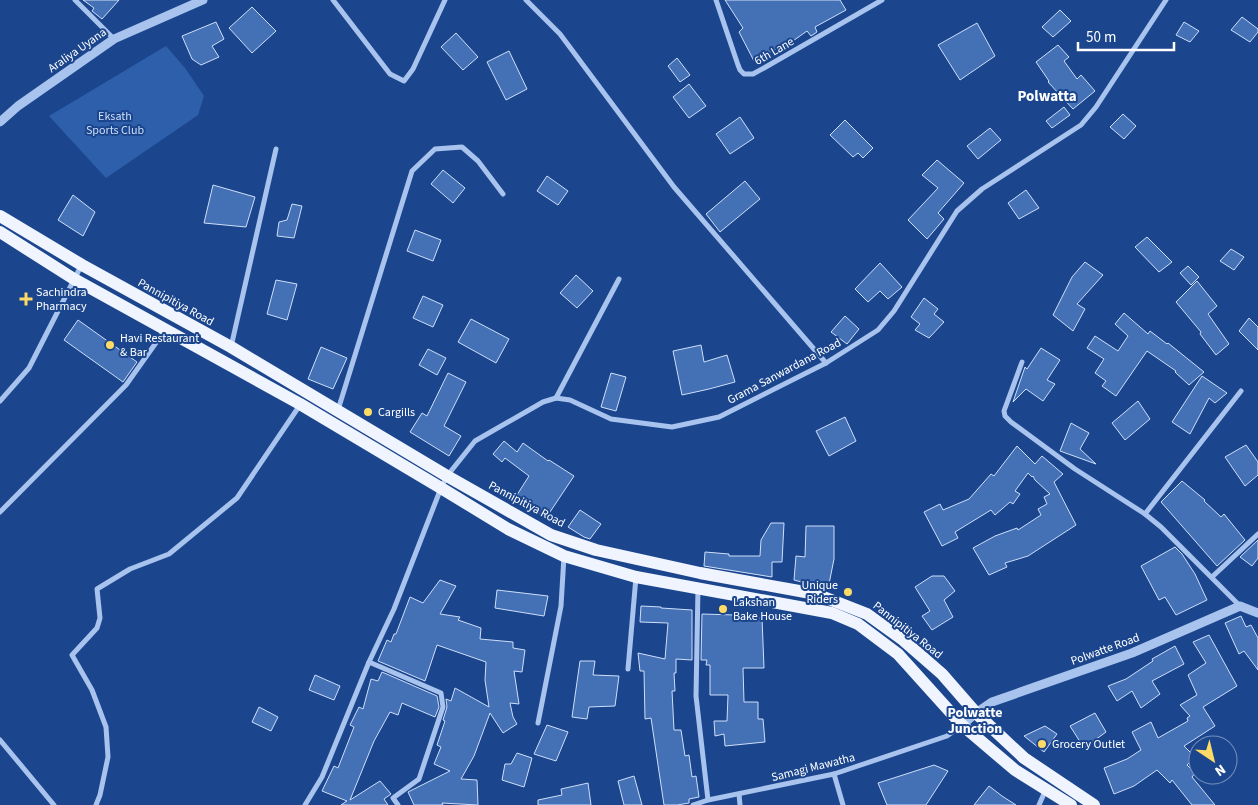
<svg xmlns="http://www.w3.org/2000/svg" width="1258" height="805" viewBox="0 0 1258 805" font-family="'Source Sans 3',sans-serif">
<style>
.green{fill:#2e5fab}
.building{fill:#4470b5;stroke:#cedffa}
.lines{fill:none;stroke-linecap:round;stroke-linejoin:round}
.minor{stroke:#a8c3ed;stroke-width:5}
.tertiary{stroke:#a8c3ed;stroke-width:9}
.primary{stroke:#eff4ff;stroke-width:12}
.poi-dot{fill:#fedb66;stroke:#1b468d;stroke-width:2}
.labels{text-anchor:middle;stroke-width:4;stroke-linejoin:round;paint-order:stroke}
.street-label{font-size:12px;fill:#fff;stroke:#1b468d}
.park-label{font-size:12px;fill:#cedffa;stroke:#1b468d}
.poi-label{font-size:12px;fill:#fff;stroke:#1b468d;text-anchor:start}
.neighbourhood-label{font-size:14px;font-weight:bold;fill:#fff;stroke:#1b468d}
.quarter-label{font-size:15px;font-weight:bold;fill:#fff;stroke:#1b468d}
</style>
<rect width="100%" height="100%" fill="#1b468d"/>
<path class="green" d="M166,46L185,68L204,96L198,115L106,178L49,116Z"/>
<g class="building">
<path d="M83,0H119L102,19L92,11L94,8Z"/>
<path d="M725,0H840L846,10L815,27L817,32L811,36L807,31L783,48L781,46L754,61L739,32L743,28Z"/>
<path d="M252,7L276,31L252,53L229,28Z"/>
<path d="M1060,10L1071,21L1053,37L1042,27Z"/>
<path d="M1242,17L1258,29V32L1250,42L1231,30Z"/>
<path d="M216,22L224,39L212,46L219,57L201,65L192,59L182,36Z"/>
<path d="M1184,22L1199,31L1190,42L1176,35Z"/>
<path d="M977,23L995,56L960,80L938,45Z"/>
<path d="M456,33L478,57L463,70L441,47Z"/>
<path d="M1058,45L1069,57L1064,61L1077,79L1081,75L1095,91L1073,109L1048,82L1049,81L1036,62Z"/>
<path d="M509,51L527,89L506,100L487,62Z"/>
<path d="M677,58L690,75L680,82L668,66Z"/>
<path d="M689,84L706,106L689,118L673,97Z"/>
<path d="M1064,107L1070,115L1052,128L1046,121Z"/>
<path d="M1123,114L1136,126L1124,139L1110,127Z"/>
<path d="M740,117L754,138L730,154L716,134Z"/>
<path d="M845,120L873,148L863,158L858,153L853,157L830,135Z"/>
<path d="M990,128L1001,140L978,159L967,146Z"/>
<path d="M937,160L964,183L938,213L944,219L927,239L908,220L938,188L922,175Z"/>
<path d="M443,170L465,188L453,203L431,184Z"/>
<path d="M547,176L568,191L558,205L537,191Z"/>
<path d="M745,181L760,199L720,232L706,214Z"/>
<path d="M213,185L255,197L246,227L204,223Z"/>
<path d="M1026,190L1039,208L1019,219L1008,203Z"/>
<path d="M73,195L95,212L83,236L58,220Z"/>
<path d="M292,204L302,206L294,238L277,236L279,222L287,220Z"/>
<path d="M415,230L441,240L433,261L407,251Z"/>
<path d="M1147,237L1172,262L1159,272L1135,247Z"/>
<path d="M1231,249L1244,257L1234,270L1220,261Z"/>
<path d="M1085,262L1103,275L1077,304L1085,309L1073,331L1053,315L1072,277Z"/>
<path d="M880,263L902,287L888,299L880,291L868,302L855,289Z"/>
<path d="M1188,266L1199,277L1191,285L1180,273Z"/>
<path d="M576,275L593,291L577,308L560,293Z"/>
<path d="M276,280L297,284L287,320L267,314Z"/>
<path d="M1197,281L1217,306L1208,314L1229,344L1216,355L1200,334L1201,332L1176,302Z"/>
<path d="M423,296L443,305L433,327L413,318Z"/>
<path d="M924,298L938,309L934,314L944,322L929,338L915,330L920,324L911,317Z"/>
<path d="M1124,313L1148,334L1150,331L1167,344L1168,343L1204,372L1189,385L1175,372L1176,371L1147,351L1116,396L1102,386L1106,381L1095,373L1104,359L1087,348L1095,336L1118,351L1128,336L1115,324Z"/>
<path d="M845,316L859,329L847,344L831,332Z"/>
<path d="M1249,318L1258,327V350L1239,331Z"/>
<path d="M471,319L509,339L496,363L458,342Z"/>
<path d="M78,320L137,362L123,382L64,340Z"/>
<path d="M701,345L704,362L727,355L735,382L709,389L682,395L673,351Z"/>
<path d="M321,347L347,358L333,389L308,379Z"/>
<path d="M1041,348L1060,360L1047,380L1055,384L1043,401L1026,389L1013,402L1025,367L1027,369Z"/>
<path d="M428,349L446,358L437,375L419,365Z"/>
<path d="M448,373L466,382L444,426L461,436L449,456L410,432L422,413L427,416Z"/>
<path d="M611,373L626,377L616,411L601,407Z"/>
<path d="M1202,376L1227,393L1215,403L1209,398L1190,434L1172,422Z"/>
<path d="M1138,401L1150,419L1125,440L1112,423Z"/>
<path d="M845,417L856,441L829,456L816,431Z"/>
<path d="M1071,423L1089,433L1080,449L1096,464L1060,451Z"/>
<path d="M504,441L517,452L523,443L548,461L549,460L574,476L546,518L515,498L529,476L505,458L502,462L493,454Z"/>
<path d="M1246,445L1258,462V475L1245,486L1225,457Z"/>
<path d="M1017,446L1035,464L1042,456L1063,474L1054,482L1076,525L1028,556L1005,563L1007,567L989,575L973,548L995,536L1017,528L1018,530L1041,515L1038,509L1047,504L1044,497L1050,494L1035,480L1033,476L1032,477L1028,473L1015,491L1020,494L1013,504L1010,502L995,515L991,510L955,532L958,538L942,546L924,512L940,504L943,510L969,499L991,474L994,476Z"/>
<path d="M1182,481L1205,500L1204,501L1221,517L1224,514L1245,540L1217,566L1161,502Z"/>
<path d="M580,510L601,524L590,539L584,537L568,527Z"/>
<path d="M771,523H784L782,562H772V577L704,566L705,552L729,554V556H760L761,540Z"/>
<path d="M806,526H834V559L828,589L794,580L796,556L805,557Z"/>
<path d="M1258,540V558L1252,566L1240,557Z"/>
<path d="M1175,547L1182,554L1195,574L1207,600L1176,615L1165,597L1159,600L1141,566Z"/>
<path d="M932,576H944L955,591L944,600L953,617L932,630L922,616L930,611L915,587Z"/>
<path d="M440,580L456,586L440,614L460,617L458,620L481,628L480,639L513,642V648L525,650L522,672L514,671L519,704L510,703L513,717L517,724L503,733L490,713L474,756L461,779L477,780L478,805L442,803L443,805H414L408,792L450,771L434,764L441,747L437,745L445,721L443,720L447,707L446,699L451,701L455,688L489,707L485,680L486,662L437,645L425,681L378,661L387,640L391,642L394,634H396L410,597L423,603Z"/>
<path d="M497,590L548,596L544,616L495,608Z"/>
<path d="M641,606L661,607V608L692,610V660L676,659V673H674L675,691H672L674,730H681L685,756L689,755L692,777L696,776L699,797L689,799V803L677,805H664L651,718L645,719L644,671H640L638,653L665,659L668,623L640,622Z"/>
<path d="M702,614L735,615V617L762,618L764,668H743L744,702H758V719H763L765,742L725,746L724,734L715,736L714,721H727L728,695H710V665H706L707,660H701Z"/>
<path d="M1241,616L1246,627L1251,625L1258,638V670L1244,651L1239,654L1225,623Z"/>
<path d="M1209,635L1237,686L1203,707L1215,726L1184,746L1195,757L1187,765L1195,773L1192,777L1215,805H1192L1172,780L1170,783L1157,770L1134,786L1114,794L1104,768L1127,759L1141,750L1132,732L1151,722L1158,738L1188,721L1187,718L1190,716L1180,705L1197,695L1188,675L1206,663L1193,642Z"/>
<path d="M1175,646L1184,664L1152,681L1160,694L1141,708L1132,691L1117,701L1108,686L1126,679L1153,661L1152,659Z"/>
<path d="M580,661H595L593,675L619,676L615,706L589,707L587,719L572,717Z"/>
<path d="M382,672L437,696L439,707L435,717L402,703L398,715L390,712L374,741L350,800L380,781L391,794L384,799L388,805H341L347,801L322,791L334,766L338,768L354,727L350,725L359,707L363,709L371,679L378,681Z"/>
<path d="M315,675L340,686L334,700L309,690Z"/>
<path d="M259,707L278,717L271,731L252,722Z"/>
<path d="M1095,713L1106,732L1084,748L1070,726Z"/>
<path d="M547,725L568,732L556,761L534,754Z"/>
<path d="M1045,726L1057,734L1044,752L1024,736Z"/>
<path d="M517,753L532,758L524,787L502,780L505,764H511Z"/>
<path d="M934,765L948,771L926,805H887L878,783Z"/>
<path d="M634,776L642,805H624L618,781Z"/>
<path d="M588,783L591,805H538V800L562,795L561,789Z"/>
<path d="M989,786L1002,796L1016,805H974Z"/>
</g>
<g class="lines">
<g class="minor">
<path d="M75,0L114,39"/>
<path d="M333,0L390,74L404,81L413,69L445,0"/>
<path d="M526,0L560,34L674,187L826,363"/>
<path d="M716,0L738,65L740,70L744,74H753L764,68L882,0"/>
<path d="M231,347L276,149"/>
<path d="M1022,362L1004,411L1005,416L1011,422L1075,469L1145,514L1161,527L1240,606"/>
<path d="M556,398L619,279"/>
<path d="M0,401L29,368L81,266"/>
<path d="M338,410L412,171L435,149L462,147L478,161L503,194"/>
<path d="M0,512L126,385L165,330"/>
<path d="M1145,514L1241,391"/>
<path d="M1212,577L1258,534"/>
<path d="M698,588L696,696L708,800"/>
<path d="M369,662L441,693L443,707L419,779L393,798L398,805"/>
<path d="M628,669L636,577"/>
<path d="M538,723L561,606L564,556"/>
<path d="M0,740L54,805"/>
<path d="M834,774L843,805"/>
<path d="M739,794L740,805"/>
<path d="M96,805L100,795L108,757L106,727L92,690L72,655L97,628L100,618L97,589L130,569L169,554L237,498L300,405"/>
<path d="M305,805L322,777L369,662L394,609L441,488L447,476L475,441L543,402L556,398L570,400L611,419L672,427L719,417L826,363L878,330L894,311L957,211L982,189L1081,125L1096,107L1166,0"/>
<path d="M693,805L708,800L834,774L947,736L962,725"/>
<path d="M1039,805L1046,789"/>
</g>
<g class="tertiary">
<path d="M0,122L18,106L114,39L203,0"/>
<path d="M962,725L976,713L992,702L1132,653L1240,606L1258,613"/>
</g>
<g class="primary">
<path d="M0,216L82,265L231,347L447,476L551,535L596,550L700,573L816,594L867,614L903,640L942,674L976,713L1024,758L1094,805"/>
<path d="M0,232L74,279L300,404L441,488L508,529L564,556L636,577L832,613L858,624L898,654L962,725L1015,770L1071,805"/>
</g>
</g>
<g class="poi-dot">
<path d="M23.5 291.5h5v5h5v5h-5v5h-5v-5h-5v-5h5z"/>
<circle cx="110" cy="345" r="5"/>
<circle cx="368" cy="412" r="5"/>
<circle cx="848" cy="592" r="5"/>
<circle cx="723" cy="609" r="5"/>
<circle cx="1042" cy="744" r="5"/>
</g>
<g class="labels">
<g class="street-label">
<text transform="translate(77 50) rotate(-35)" y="4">Araliya Uyana</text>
<text transform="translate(774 51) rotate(-30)" y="4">6th Lane</text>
<text transform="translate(176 302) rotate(29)" y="4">Pannipitiya Road</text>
<text transform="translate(784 371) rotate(-28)" y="4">Grama Sanwardana Road</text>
<text transform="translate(527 504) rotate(28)" y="4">Pannipitiya Road</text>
<text transform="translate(908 630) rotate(38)" y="4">Pannipitiya Road</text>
<text transform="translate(1105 649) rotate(-20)" y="4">Polwatte Road</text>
<text transform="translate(813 767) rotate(-14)" y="4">Samagi Mawatha</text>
</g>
<g class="park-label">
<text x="115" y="120">Eksath<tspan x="115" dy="14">Sports Club</tspan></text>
</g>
<g class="poi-label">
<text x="36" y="296">Sachindra<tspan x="36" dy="14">Pharmacy</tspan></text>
<text x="120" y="342">Havi Restaurant<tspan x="120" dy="14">&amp; Bar</tspan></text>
<text x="378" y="416">Cargills</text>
<text x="838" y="589" text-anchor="end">Unique<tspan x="838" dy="14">Riders</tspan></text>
<text x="733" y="606">Lakshan<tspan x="733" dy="14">Bake House</tspan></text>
<text x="1052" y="748">Grocery Outlet</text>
</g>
<g class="neighbourhood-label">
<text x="975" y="717">Polwatte<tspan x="975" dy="16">Junction</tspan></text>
</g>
<g class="quarter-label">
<text x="1047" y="101">Polwatta</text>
</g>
</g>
<g transform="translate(1213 760) rotate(145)"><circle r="24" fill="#1b468d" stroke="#7690bb"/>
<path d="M0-4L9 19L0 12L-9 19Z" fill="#fedb66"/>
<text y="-8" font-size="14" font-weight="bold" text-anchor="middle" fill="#ffffff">N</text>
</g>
<path d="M1078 42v8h96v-8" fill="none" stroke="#ffffff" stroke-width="2.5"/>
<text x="1086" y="42" font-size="15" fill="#ffffff" stroke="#1b468d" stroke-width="4" paint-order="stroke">50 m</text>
</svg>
